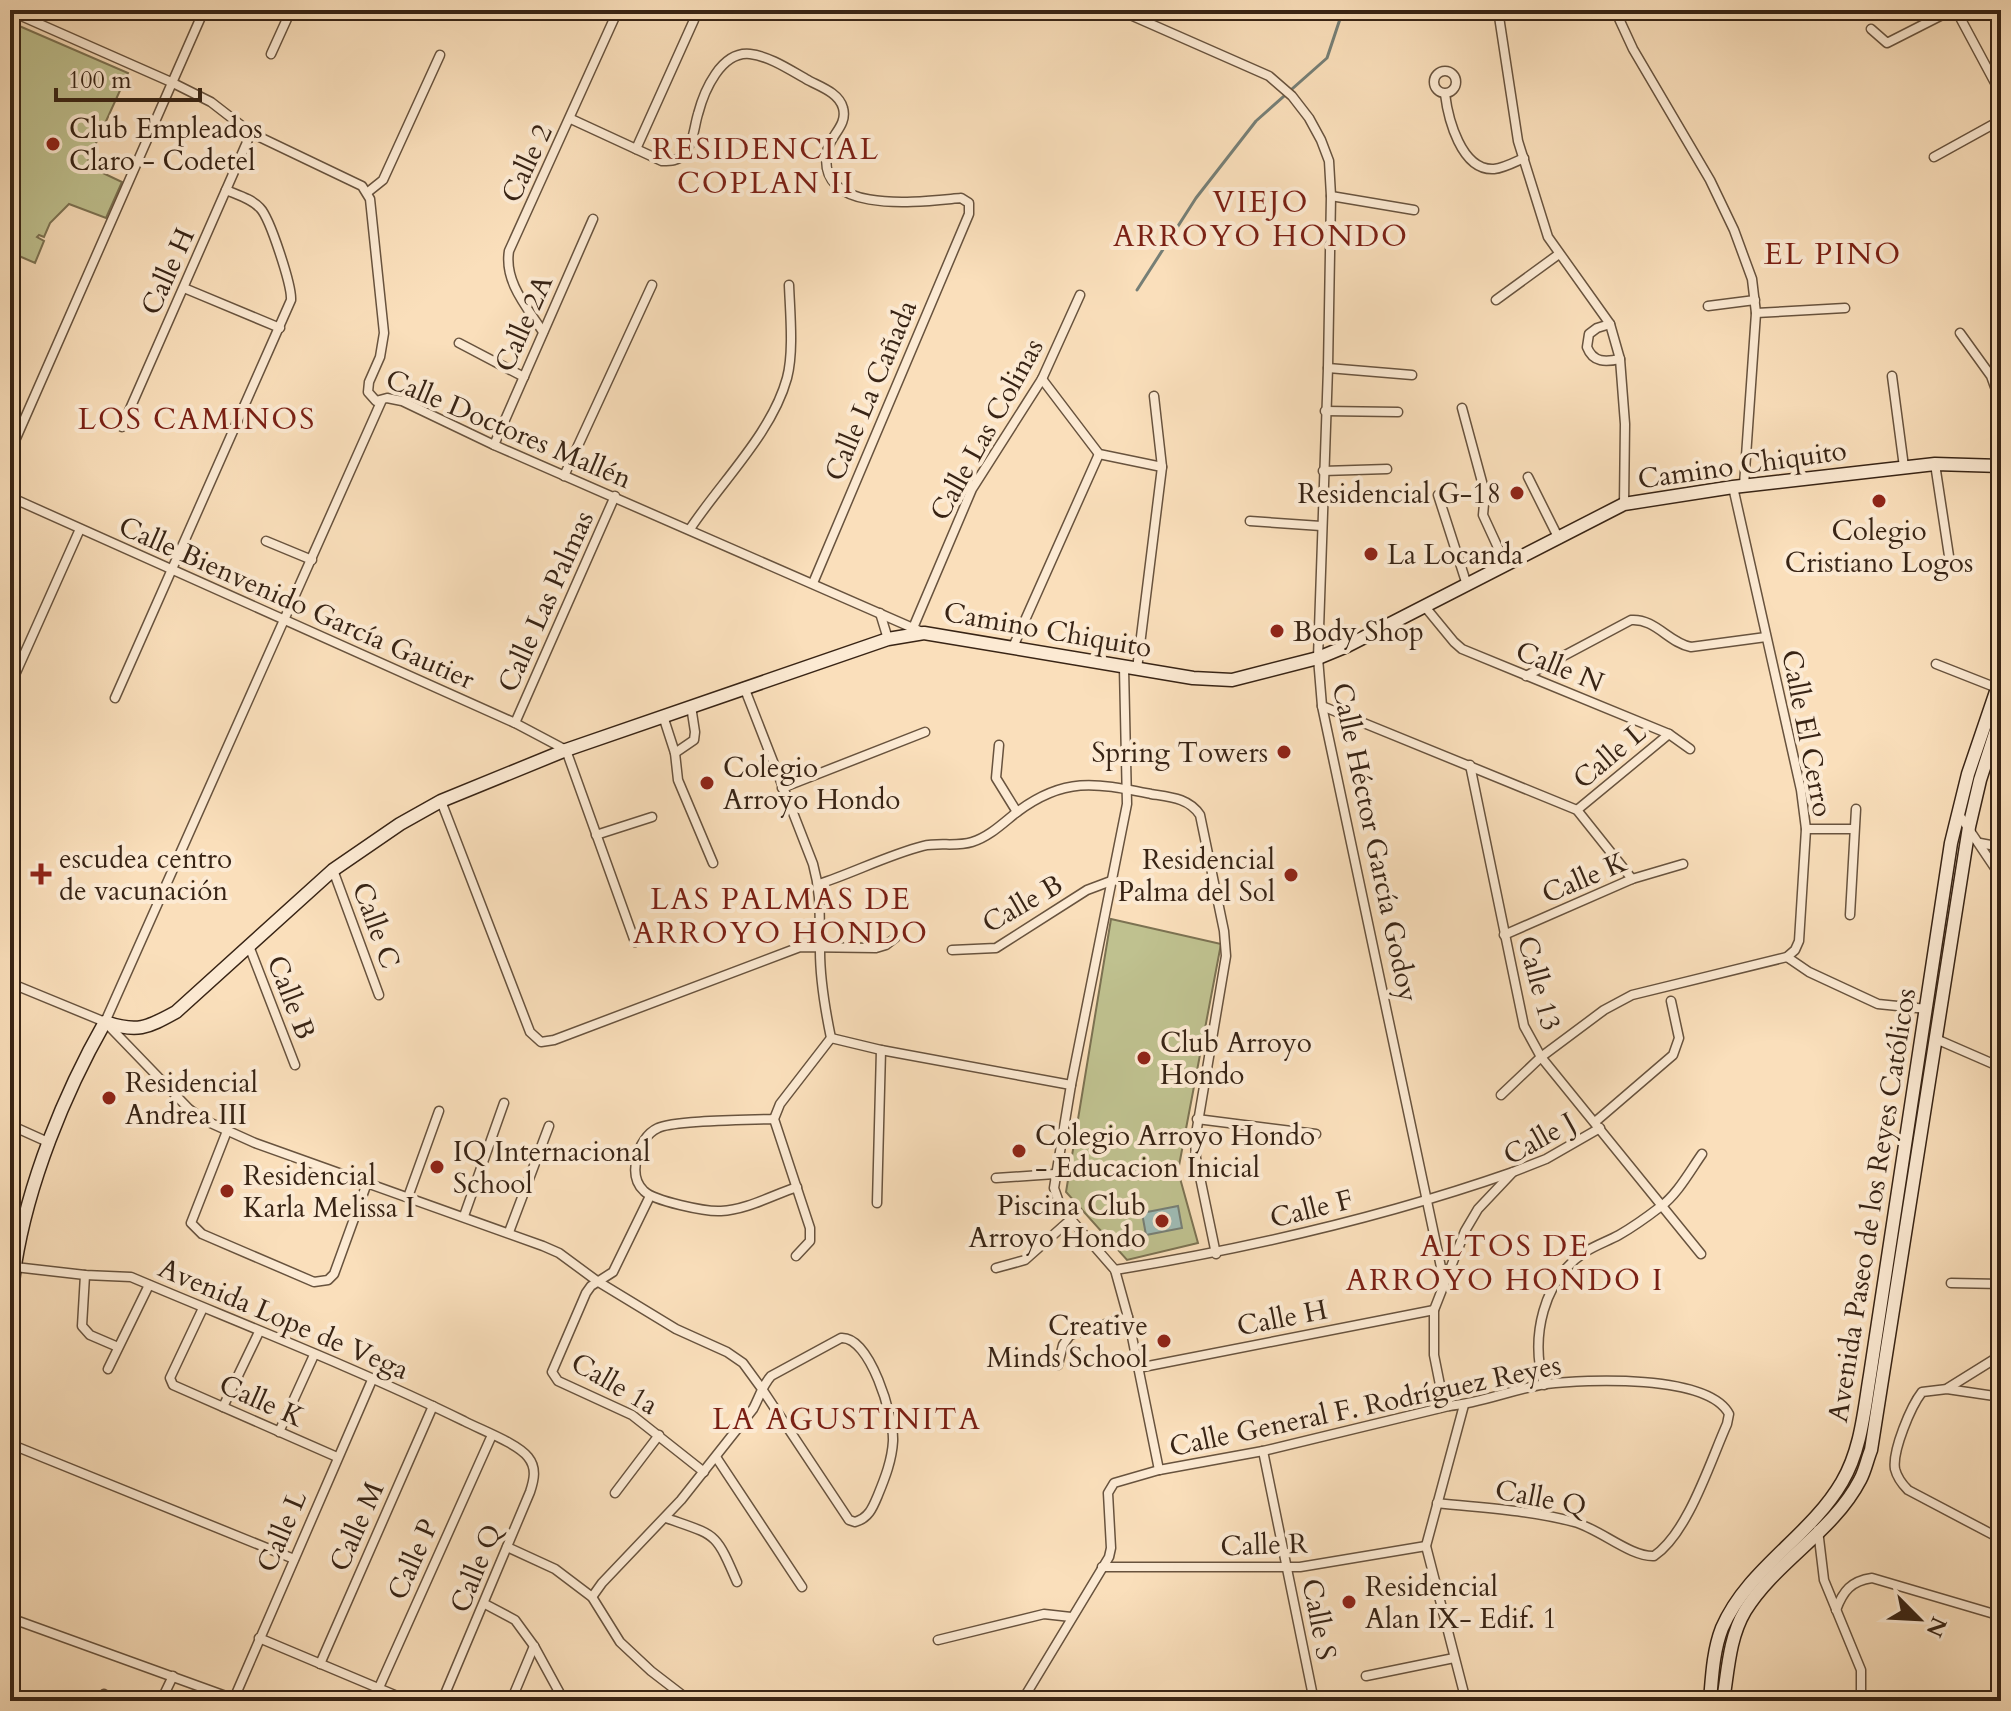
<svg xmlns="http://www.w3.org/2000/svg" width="2011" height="1711" viewBox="0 0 2011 1711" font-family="Cardo,serif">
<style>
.green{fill:#bfc18f;stroke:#7c7252;stroke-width:2}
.water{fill:#9fbcb6;stroke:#767f76;stroke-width:2}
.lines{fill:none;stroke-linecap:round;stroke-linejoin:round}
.stream{stroke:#767f76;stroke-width:3}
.minor-casing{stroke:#68533e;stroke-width:11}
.secondary-casing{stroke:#382415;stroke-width:15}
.minor{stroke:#fcead3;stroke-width:8}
.secondary{stroke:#fcead3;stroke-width:12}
.poi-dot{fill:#8f2418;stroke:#fcead3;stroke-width:3}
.labels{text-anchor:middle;stroke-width:8;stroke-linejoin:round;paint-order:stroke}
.poi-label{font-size:28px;fill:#382415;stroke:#fcead3;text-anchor:start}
.street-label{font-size:28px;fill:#382415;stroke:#fcead3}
.neighbourhood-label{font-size:30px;letter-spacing:2px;fill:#7a1f14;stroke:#fcead3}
</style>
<rect width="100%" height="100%" fill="#fadfbb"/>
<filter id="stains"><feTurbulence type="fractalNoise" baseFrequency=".0025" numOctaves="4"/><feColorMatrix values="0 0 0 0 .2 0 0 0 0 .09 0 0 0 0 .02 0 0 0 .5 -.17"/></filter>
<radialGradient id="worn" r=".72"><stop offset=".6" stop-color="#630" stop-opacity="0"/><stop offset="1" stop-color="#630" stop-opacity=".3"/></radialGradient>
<g class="green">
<path d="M10,22L128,73L86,165L122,182L106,218L69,204L50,223L44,237L39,235L37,237L44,241L35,263L19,256L10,264Z"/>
<path d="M1111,919L1221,944L1178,1171L1198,1243L1127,1260L1066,1192Z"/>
</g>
<path class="water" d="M1178,1206L1182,1228L1146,1235L1142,1213Z"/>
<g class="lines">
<path class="stream" d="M1137,290L1196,198L1256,121L1327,58L1343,10"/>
<g class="minor-casing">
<g id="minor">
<path d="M1119,10L1269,76L1292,96L1309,118L1321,140L1329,161L1331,196L1328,368L1318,658L1322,706L1445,1286"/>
<path d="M1498,10L1518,141L1548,237L1610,324L1620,359L1625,424L1624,504"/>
<path d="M1615,10L1633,49L1710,180L1734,230L1752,279L1756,313L1744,485"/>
<path d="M1956,10L2001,94"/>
<path d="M10,11L171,82L211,102L251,133L362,186L370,199L384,333L380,357L369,382L368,392L376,401L387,398L402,401L494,445L922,632"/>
<path d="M1871,29L1887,43L1952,10"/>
<path d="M271,54L291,10"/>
<circle cx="1445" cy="82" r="11"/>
<path d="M1445,94C1448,118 1461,171 1494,169C1504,168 1515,162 1524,158"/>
<path d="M571,119L662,161C671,161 678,161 684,154C694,142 694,127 698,114C704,91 721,51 750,54C769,56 790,70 806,79C818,86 839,92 843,108C848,126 829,136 827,152C816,217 925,201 961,198L969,203V214L813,583"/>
<path d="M636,149L694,20L693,10"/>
<path d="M1934,157L2001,120"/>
<path d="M368,192L383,180L440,55"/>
<path d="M1331,196L1414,210"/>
<path d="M184,288L280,328"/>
<path d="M1496,300L1559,254"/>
<path d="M1708,306L1755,300"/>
<path d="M1756,313L1845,308"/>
<path d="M1610,324L1597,328L1589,334L1587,347C1593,363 1606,362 1620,359"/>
<path d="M543,332C527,307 504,282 509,251L618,10"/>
<path d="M1960,333L1991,376L2001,404"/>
<path d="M459,343L524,377"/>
<path d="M1328,368L1412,375"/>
<path d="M1892,376L1904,467"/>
<path d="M1042,379L1099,454L1162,467"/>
<path d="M1462,408L1485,493L1483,515L1506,565"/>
<path d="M1325,411L1398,412"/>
<path d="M122,427L251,133"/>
<path d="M494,445L593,219"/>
<path d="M10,452L204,10"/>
<path d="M1935,464L1949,556"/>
<path d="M1323,471L1387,469"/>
<path d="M564,476L652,285"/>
<path d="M1528,477L1559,539"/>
<path d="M1438,495L1467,585"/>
<path d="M10,497L515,723L566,750L635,942"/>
<path d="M1250,521L1321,526"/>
<path d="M690,529C721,482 772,433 787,378C794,352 790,312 789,285"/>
<path d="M266,541L312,560"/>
<path d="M1426,608L1454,642L1462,649L1669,734L1690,749"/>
<path d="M880,613L888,639"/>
<path d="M913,628L972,489L1042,379L1080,295"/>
<path d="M1013,647L1099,454"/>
<path d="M1936,664L1997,688"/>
<path d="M1124,668L1127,804L1071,1085L1054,1188L1061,1208L1115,1270L1128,1317L1159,1470"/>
<path d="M1137,669L1162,467L1154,396"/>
<path d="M1526,676L1631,620C1655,618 1669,643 1691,647L1766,637"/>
<path d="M10,686L80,529"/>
<path d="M744,687L813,864C822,896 819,918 820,951C820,981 825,1009 831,1038L780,1104L774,1119L810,1228V1241L796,1256"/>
<path d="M115,698L291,300C292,286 270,218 260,208C252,199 238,195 226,190"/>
<path d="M1322,706L1577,810L1632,879"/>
<path d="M663,716L675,753L678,780L713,863"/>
<path d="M515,723L615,496"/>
<path d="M999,745L996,778L1017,812"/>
<path d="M675,753L694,740L695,732L691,706"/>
<path d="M1470,765L1524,1026L1541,1057L1701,1254"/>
<path d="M782,788L925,732"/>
<path d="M441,801L530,1032L541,1042L554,1040L800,947L876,948L886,945L895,938"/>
<path d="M1577,810L1669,734"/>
<path d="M1958,813L2001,877"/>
<path d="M1806,829H1854"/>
<path d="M596,835L652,817"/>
<path d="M1980,843L2001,847"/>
<path d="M333,870L379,995"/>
<path d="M819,884C853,873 888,855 923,846C939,842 956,847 972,842C989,837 1003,823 1017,812C1065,776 1096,783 1151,794C1170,797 1189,798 1200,815L1224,931L1226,956L1195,1140L1196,1158L1216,1254"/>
<path d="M1850,915L1856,809"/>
<path d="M1504,935L1632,879L1683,864"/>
<path d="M249,946L295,1065"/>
<path d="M952,950L996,948L1087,890L1111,881"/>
<path d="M1787,957L1809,972L1878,1004L1927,1009"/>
<path d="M10,983L105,1022L189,1109L204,1120L255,1143L543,1246L559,1253L597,1281L676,1329L727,1352L743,1363L762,1389L849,1520L855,1522C869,1518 873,1507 878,1495C885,1478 892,1460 893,1441C894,1417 870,1336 841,1338L771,1376C762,1386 759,1398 753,1409L681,1500L602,1583L592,1597"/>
<path d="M105,1022L381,402"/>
<path d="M831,1038L881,1050L1071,1085"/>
<path d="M1936,1039L1998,1066"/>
<path d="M1501,1095L1541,1057L1604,1010L1632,995L1787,957L1795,950L1799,941L1806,829L1801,790L1733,487"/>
<path d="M774,1119C751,1120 674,1120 658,1128C647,1133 639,1146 637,1157C634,1169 634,1182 644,1191C654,1201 706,1212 721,1211C746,1210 773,1195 797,1187"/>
<path d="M1197,1119L1316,1134"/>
<path d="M1595,1122L1673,1055L1679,1038L1671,1001"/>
<path d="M10,1125L50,1143"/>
<path d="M227,1131L191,1223L202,1234L314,1282L328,1280L334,1274L367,1183"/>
<path d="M996,1178L1055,1174"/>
<path d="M650,1196L613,1272L591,1286L586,1293L552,1372L558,1381L632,1415L704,1472"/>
<path d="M408,1197L439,1111"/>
<path d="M877,1203L881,1050"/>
<path d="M464,1216L504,1103"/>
<path d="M509,1232L549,1126"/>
<path d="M15,1267L85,1275L131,1277C242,1324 356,1368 464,1421C481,1430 517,1443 528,1457C537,1468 534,1480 530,1492L442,1701"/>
<path d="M996,1268L1025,1260L1070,1220"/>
<path d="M1115,1270C1250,1248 1384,1217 1513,1172"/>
<path d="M85,1275L82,1326L90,1335L118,1347"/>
<path d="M1951,1283L2001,1284"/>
<path d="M203,1308L170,1378L173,1385L337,1457"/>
<path d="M1058,1365L1063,1345L1070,1335L1128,1317"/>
<path d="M1138,1368L1434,1310"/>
<path d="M108,1369L149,1285"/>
<path d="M1544,1385C1530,1337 1543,1280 1585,1252C1596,1245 1608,1241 1619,1235C1633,1227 1647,1217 1660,1207C1677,1195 1690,1171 1702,1154"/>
<path d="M1948,1388L2001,1355"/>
<path d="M2001,1397L1947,1389L1922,1392C1911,1406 1892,1451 1895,1469C1897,1477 1902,1484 1908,1490L2001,1539"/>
<path d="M1464,1405L1426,1546L1466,1701"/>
<path d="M1449,1406L1440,1385L1434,1355V1310L1465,1231L1478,1209L1513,1172L1546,1159L1600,1128"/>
<path d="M223,1407L259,1332"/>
<path d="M279,1432L314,1355"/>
<path d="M10,1444L294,1559"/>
<path d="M1263,1451L1314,1701"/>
<path d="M716,1457L802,1587"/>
<path d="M615,1493L659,1435"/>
<path d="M666,1518C717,1536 715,1531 737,1582"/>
<path d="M1818,1530L1824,1580L1861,1670V1701"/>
<path d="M507,1547L555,1569L592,1597L620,1642L651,1671L690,1701"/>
<path d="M1102,1567H1300L1426,1546"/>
<path d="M485,1604L515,1620L534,1646L564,1701"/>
<path d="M1836,1610C1843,1591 1851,1581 1872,1578L2001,1616"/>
<path d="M10,1618L234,1699"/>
<path d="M259,1638L409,1701"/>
<path d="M938,1640L1044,1614L1071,1617"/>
<path d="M320,1664L433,1406"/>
<path d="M1366,1676L1454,1658"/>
<path d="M102,1701L104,1694"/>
<path d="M161,1701L173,1676"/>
<path d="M233,1701L372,1380"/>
<path d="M373,1701L492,1435"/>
<path d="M511,1701L534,1646"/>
<path d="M1022,1701L1109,1557L1111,1548L1108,1493L1114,1483L1159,1470L1263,1451L1449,1406C1482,1403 1513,1389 1546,1384C1585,1379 1708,1374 1729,1414L1727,1424C1710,1462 1688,1533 1654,1556C1630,1557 1600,1529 1574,1522C1530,1510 1482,1508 1437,1503"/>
</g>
</g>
<g class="secondary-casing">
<g id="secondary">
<path d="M10,1376C11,1340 10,1301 15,1265C28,1183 64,1094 105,1022C137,1033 147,1028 176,1012L333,870L400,824L441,801L566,750L888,639L924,633L1193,678L1232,680L1318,658L1347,646L1624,504L1733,487L1935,464L2001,466"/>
<path d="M1710,1701C1712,1677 1713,1651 1722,1628C1748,1568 1810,1537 1842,1482C1861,1450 1864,1411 1870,1375L1951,843L1968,774L2001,677"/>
<path d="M1723,1701C1728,1671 1729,1638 1745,1611C1776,1561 1833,1532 1860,1480C1865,1471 1867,1460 1871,1450L1969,827L1980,780L2001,715"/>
</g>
</g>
<use href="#minor" class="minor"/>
<use href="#secondary" class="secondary"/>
</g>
<g class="poi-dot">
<circle cx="53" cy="144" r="8"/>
<circle cx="1517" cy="493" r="8"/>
<circle cx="1879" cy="501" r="8"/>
<circle cx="1371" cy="554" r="8"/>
<circle cx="1277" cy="631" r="8"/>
<circle cx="1284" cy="752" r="8"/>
<circle cx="707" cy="783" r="8"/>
<path d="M37 862h8v8h8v8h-8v8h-8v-8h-8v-8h8z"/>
<circle cx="1291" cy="875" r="8"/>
<circle cx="1144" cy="1058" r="8"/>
<circle cx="109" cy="1098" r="8"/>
<circle cx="1019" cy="1151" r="8"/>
<circle cx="437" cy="1167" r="8"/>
<circle cx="227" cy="1191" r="8"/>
<circle cx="1162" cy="1221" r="8"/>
<circle cx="1164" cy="1341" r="8"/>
<circle cx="1349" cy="1602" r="8"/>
</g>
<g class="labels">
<g class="poi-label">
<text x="69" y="138">Club Empleados<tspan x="69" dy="32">Claro - Codetel</tspan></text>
<text x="1501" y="503" text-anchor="end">Residencial G-18</text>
<text x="1879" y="540" text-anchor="middle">Colegio<tspan x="1879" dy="32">Cristiano Logos</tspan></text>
<text x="1387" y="564">La Locanda</text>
<text x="1293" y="641">Body Shop</text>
<text x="1268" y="762" text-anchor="end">Spring Towers</text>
<text x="723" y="777">Colegio<tspan x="723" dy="32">Arroyo Hondo</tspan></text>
<text x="59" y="868">escudea centro<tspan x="59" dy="32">de vacunación</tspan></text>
<text x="1275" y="869" text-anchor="end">Residencial<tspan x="1275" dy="32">Palma del Sol</tspan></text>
<text x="1160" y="1052">Club Arroyo<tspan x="1160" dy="32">Hondo</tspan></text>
<text x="125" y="1092">Residencial<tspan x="125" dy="32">Andrea III</tspan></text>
<text x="1035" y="1145">Colegio Arroyo Hondo<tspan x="1035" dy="32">- Educacion Inicial</tspan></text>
<text x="453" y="1161">IQ Internacional<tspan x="453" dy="32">School</tspan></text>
<text x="243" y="1185">Residencial<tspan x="243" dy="32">Karla Melissa I</tspan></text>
<text x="1146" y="1215" text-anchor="end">Piscina Club<tspan x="1146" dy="32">Arroyo Hondo</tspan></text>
<text x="1148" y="1335" text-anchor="end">Creative<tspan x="1148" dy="32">Minds School</tspan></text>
<text x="1365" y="1596">Residencial<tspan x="1365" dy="32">Alan IX- Edif. 1</tspan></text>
</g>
<g class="street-label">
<text transform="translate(526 163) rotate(-65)" y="10">Calle 2</text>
<text transform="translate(167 271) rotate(-66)" y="10">Calle H</text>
<text transform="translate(523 323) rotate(-66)" y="10">Calle 2A</text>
<text transform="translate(870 390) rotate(-67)" y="10">Calle La Cañada</text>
<text transform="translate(509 428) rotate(23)" y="10">Calle Doctores Mallén</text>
<text transform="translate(986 429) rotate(-61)" y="10">Calle Las Colinas</text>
<text transform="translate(1742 464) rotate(-8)" y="10">Camino Chiquito</text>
<text transform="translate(545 601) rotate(-66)" y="10">Calle Las Palmas</text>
<text transform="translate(297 602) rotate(24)" y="10">Calle Bienvenido García Gautier</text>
<text transform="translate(1048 629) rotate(10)" y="10">Camino Chiquito</text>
<text transform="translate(1560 666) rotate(22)" y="10">Calle N</text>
<text transform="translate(1808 733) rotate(79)" y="10">Calle El Cerro</text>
<text transform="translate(1609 755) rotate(-40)" y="10">Calle L</text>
<text transform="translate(1376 842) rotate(78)" y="10">Calle Héctor García Godoy</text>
<text transform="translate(1584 877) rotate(-23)" y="10">Calle K</text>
<text transform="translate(1022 903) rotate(-30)" y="10">Calle B</text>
<text transform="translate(377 925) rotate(70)" y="10">Calle C</text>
<text transform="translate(1540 983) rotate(75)" y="10">Calle 13</text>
<text transform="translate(292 997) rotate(69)" y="10">Calle B</text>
<text transform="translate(1539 1138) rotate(-29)" y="10">Calle J</text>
<text transform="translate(1871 1205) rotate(-81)" y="10">Avenida Paseo de los Reyes Católicos</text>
<text transform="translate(1311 1208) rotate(-14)" y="10">Calle F</text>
<text transform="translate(1282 1317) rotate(-11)" y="10">Calle H</text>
<text transform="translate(284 1318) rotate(23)" y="10">Avenida Lope de Vega</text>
<text transform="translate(615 1383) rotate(30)" y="10">Calle 1a</text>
<text transform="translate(262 1400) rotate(24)" y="10">Calle K</text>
<text transform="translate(1365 1405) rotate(-12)" y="10">Calle General F. Rodríguez Reyes</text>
<text transform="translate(1541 1497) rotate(11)" y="10">Calle Q</text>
<text transform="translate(356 1526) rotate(-66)" y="10">Calle M</text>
<text transform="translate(281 1531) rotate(-67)" y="10">Calle L</text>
<text transform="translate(1264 1544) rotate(-2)" y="10">Calle R</text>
<text transform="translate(412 1559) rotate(-66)" y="10">Calle P</text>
<text transform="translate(475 1568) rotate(-68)" y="10">Calle Q</text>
<text transform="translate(1320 1619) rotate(79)" y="10">Calle S</text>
</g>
<g class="neighbourhood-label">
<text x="766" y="159">RESIDENCIAL<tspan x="766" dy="34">COPLAN II</tspan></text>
<text x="1261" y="212">VIEJO<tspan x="1261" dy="34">ARROYO HONDO</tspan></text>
<text x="1833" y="264">EL PINO</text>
<text x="197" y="429">LOS CAMINOS</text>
<text x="781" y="909">LAS PALMAS DE<tspan x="781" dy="34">ARROYO HONDO</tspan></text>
<text x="1505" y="1256">ALTOS DE<tspan x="1505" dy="34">ARROYO HONDO I</tspan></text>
<text x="847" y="1429">LA AGUSTINITA</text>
</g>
</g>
<rect width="2011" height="1711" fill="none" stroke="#fadfbb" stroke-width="40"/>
<rect x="12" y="12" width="1987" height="1687" fill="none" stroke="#382415" stroke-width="4"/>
<rect x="20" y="20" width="1971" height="1671" fill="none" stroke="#382415" stroke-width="2"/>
<g transform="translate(1919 1619) rotate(114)" stroke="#fcead3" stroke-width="6" paint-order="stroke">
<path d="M0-6L14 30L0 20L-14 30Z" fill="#382415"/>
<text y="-12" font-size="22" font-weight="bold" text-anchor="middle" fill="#382415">N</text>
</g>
<path d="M56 88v12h144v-12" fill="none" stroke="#382415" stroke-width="4"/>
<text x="68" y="88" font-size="24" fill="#382415" stroke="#fcead3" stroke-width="6" paint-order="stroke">100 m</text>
<rect width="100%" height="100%" filter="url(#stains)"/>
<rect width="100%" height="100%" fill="url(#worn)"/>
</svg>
